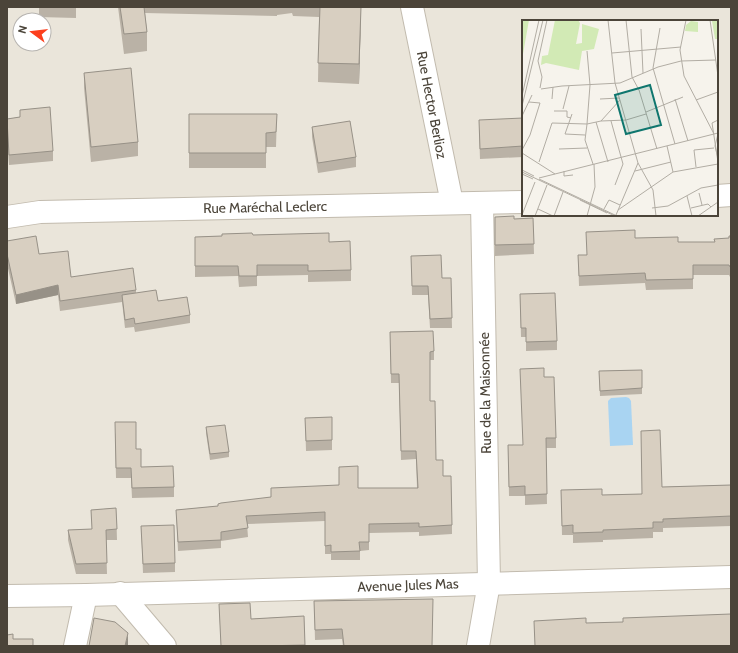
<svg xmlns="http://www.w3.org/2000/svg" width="738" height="653" viewBox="0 0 738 653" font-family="Cabin,sans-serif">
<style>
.residential{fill:#eae5da;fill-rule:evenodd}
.water{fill:#a9d4f2}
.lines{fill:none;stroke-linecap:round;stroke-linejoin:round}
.minor-casing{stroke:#c2bbae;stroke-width:24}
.minor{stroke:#fff;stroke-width:22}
.wall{fill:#bab2a6}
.shaded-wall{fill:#979187}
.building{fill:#d8cfc1;stroke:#979187}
.labels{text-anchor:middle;stroke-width:3.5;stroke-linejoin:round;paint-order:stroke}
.street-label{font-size:14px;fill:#4b4439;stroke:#fff}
.inset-road{fill:none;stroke:#b2ada4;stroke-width:1}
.view{fill:#0f766e;fill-opacity:0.15;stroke:#0f766e;stroke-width:2}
.inset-edge{fill:none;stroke:#4b4439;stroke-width:2}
</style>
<rect width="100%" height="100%" fill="#f6f3ec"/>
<path class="residential" d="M7,7H731V646H7ZM20,20H44V44H20ZM523,21H717V215H523Z"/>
<path class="water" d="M626,397L629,398L631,401L633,445L610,446L608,401L611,398Z"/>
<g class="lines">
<g class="minor-casing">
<g id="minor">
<path d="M412,7L452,203"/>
<path d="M717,196L731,195"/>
<path d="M7,217L40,212L523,202"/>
<path d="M120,593L165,646"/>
<path d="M7,596L86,595L731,577"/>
<path d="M75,646L86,595"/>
<path d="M478,646L489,583L482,203"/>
</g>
</g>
<use href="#minor" class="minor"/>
</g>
<g class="wall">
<path d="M39,7H76V18L39,17Z"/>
<path d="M118,7H361L359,84L318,82L319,17L293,16L292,13L277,15V16L145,13L147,32V51L124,54Z"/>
<path d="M84,73L138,142V156L91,162L84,88Z"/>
<path d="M189,114H277L276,147H266V168H189Z"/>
<path d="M20,117L53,151V161L9,165L7,136V119Z"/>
<path d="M523,118V157L480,159L479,130Z"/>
<path d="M312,127L356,157V167L318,173L312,137Z"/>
<path d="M495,217L514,219L533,218L534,254L495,256Z"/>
<path d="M253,235L329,242L351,270V281L308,282V275L257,276V286L239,287L238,276L195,277V237Z"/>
<path d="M731,236V277H730L729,275H693V289L646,290L645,283L579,286L578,255H586L635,238L678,242H715L729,238Z"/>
<path d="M7,241L39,254L71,277L136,290V293L158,301L190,315V323L135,332L134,327L125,328L122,302L60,311L58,295L16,304L7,264Z"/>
<path d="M411,256L442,278H451L452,328H430L428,295H412Z"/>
<path d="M520,294L557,341V350L526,351V337H521Z"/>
<path d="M390,332L434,351V360H430V401L436,460L443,476L452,525V534L419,536V532L369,533V550L360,551V560H331V554H325V521L247,524L248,537L221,541V548L178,551L176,510L218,506L271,497V488H417L416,459L401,460L399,383H391Z"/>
<path d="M642,370V394L600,396L599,371Z"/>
<path d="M544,377L556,438V448H546L547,504L525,505V496H509L508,445H523Z"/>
<path d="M332,417V450L306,451L305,418Z"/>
<path d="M206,427L229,452V457L210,460L206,433Z"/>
<path d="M115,433L136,449L141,467L174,487V497L132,498L131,478H116Z"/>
<path d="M731,485V526L663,528V532H653V538L603,540V542L573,543V535H562L561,490L602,495L641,494L662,487Z"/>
<path d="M116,508L117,540H106L107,574H76L68,540V530L92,529L91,510Z"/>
<path d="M141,526L175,563V572L143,573Z"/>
<path d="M314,601L432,646H343L342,639L315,640Z"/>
<path d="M219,604L251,619L304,616L305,646H221Z"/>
</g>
<g class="shaded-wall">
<path d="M361,7V18L359,84V64Z"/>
<path d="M58,285V295L16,304V295Z"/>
<path d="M128,633V646H125Z"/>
</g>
<g class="building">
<path d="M120,7H144L147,32L124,34Z"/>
<path d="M320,7H361L359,64L318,63Z"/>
<path d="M131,68L138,142L91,147L84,73Z"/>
<path d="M50,107L53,151L9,155L7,119L20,117V110Z"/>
<path d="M189,114H277L276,132L266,133V153H189Z"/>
<path d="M523,118V146L480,149L479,120Z"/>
<path d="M350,121L356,157L318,163L312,127Z"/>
<path d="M514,216V219L533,218L534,244L495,245V217Z"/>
<path d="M635,230V238L678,237V242H715L714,239L729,238V236H731V267H730L729,265H693V279L646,280L645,273L579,276L578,255H587L586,232Z"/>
<path d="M252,233L253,235L329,233V242L350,241L351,270L308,271V265H257V276H239L238,266H195V237L222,236V234Z"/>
<path d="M36,236L39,254L68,251L71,277L133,268L136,290L60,301L58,285L16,295L7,254V241Z"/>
<path d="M441,255L442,278H451L452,318L430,319L428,286H412L411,256Z"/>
<path d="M156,290L158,301L187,297L190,315L135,324L134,318L125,320L122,295Z"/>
<path d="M555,293L557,341L526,342V328H521L520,294Z"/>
<path d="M433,331L434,351L430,352V401H435L436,460H443V476H451L452,525L419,527V523L369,524V542H359L360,551L331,552V545L325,546V512L246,516L248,528L221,532V540L178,542L176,510L218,506V504L221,503L271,497V488L339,485V467L358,466V488H418L416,451H401L399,374H391L390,332Z"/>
<path d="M544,368V377H554L556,438H546L547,494L525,495V486L509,487L508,445H523L520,369Z"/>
<path d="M642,370V388L600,391L599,371Z"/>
<path d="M332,417V440L306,441L305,418Z"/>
<path d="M115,422H136V449H141V467L173,466L174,487L132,488L131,468H116Z"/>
<path d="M225,425L229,452L210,454L206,427Z"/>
<path d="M660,430L662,487L731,485V516L663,519V522H653V528L603,530V532L573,533V525L562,526L561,490L602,489V495L642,494L641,431Z"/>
<path d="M116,508L117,529L106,530L107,563L76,564L68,530L92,529L91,510Z"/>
<path d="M174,525L175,563L143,564L141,526Z"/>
<path d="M433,599L432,646H344L342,629L315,630L314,601Z"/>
<path d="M250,603L251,619L304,616L305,645L260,646H221L219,604Z"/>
<path d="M731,614V646H535L534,621L586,618V623L623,622V618Z"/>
<path d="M94,618L115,622L128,633L125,646H89Z"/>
<path d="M13,634V639H33V646H7V635Z"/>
</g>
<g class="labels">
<g class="street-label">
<text transform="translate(432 105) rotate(79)" y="5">Rue Hector Berlioz</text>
<text transform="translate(265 207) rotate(-1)" y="5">Rue Maréchal Leclerc</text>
<text transform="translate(485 393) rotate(-91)" y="5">Rue de la Maisonnée</text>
<text transform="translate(408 585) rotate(-2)" y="5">Avenue Jules Mas</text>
</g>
</g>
<g transform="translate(522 20)">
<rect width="196" height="196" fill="#f6f3ec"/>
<path d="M0,0H7L1,34L0,59ZM33,0H56L58,3L54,24L60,23V4L77,9L72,29L60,31L57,50L24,43L19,45L20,36L26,35ZM196,0V19H193L190,1ZM169,1L176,2V12L163,11L164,5Z" fill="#d2eab5"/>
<path class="inset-road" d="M86,0L93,63L116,143L94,195M104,0L110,57L117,70L135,129M164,0L158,30L162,56L192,114M171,0H187M188,0L196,56M138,8L131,48L153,124M119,9L121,53M90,33L159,27M18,68L20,57L16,41L25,0M19,69L40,66L98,63L136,47L159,41L194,40M0,76L17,0M30,79L31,67M78,79L97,78M153,79L166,121M174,80L196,72M0,86L21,0M41,89L47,66M32,91H45V97L49,98M124,92L161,77M50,94L43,114L63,115M0,96L10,75M196,100L190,103L196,142M79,101L104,100L124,94M89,101L101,144L93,165M74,102L86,142M196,114L193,126L196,138M145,126L151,152M37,129L65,128M0,130L8,115L18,83L7,82M172,130L192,128M172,130L174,147M0,133L33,154M17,142L30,103L65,104L68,65L65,31M116,143L131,170L134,196M71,144L63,120L65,104L79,101L98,80M0,150L12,156M42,151V156L51,155M113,151L149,142M0,152L93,196M0,154L11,159M17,158L196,113M17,159L95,196M177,173L180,185M165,176L170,196M58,180L85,193M130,188L146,186L179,168L196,165M169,188L186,184L189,187M16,189L31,196M82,189L87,180L98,185M96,190L151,152L196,144M0,195L13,162M13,196L25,165M32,196L41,172M65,196L73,167L72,144M176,196L196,182"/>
<path class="view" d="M128,65L139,105L104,114L93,75Z"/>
<rect width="196" height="196" class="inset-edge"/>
</g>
<rect width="738" height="653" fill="none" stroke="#4b4439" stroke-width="16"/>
<g transform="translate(32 32) rotate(285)"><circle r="19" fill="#ffffff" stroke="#b7b4b0"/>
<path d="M0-3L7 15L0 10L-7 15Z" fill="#fc3f1d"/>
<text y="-6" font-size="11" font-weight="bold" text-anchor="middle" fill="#4b4439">N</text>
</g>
</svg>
